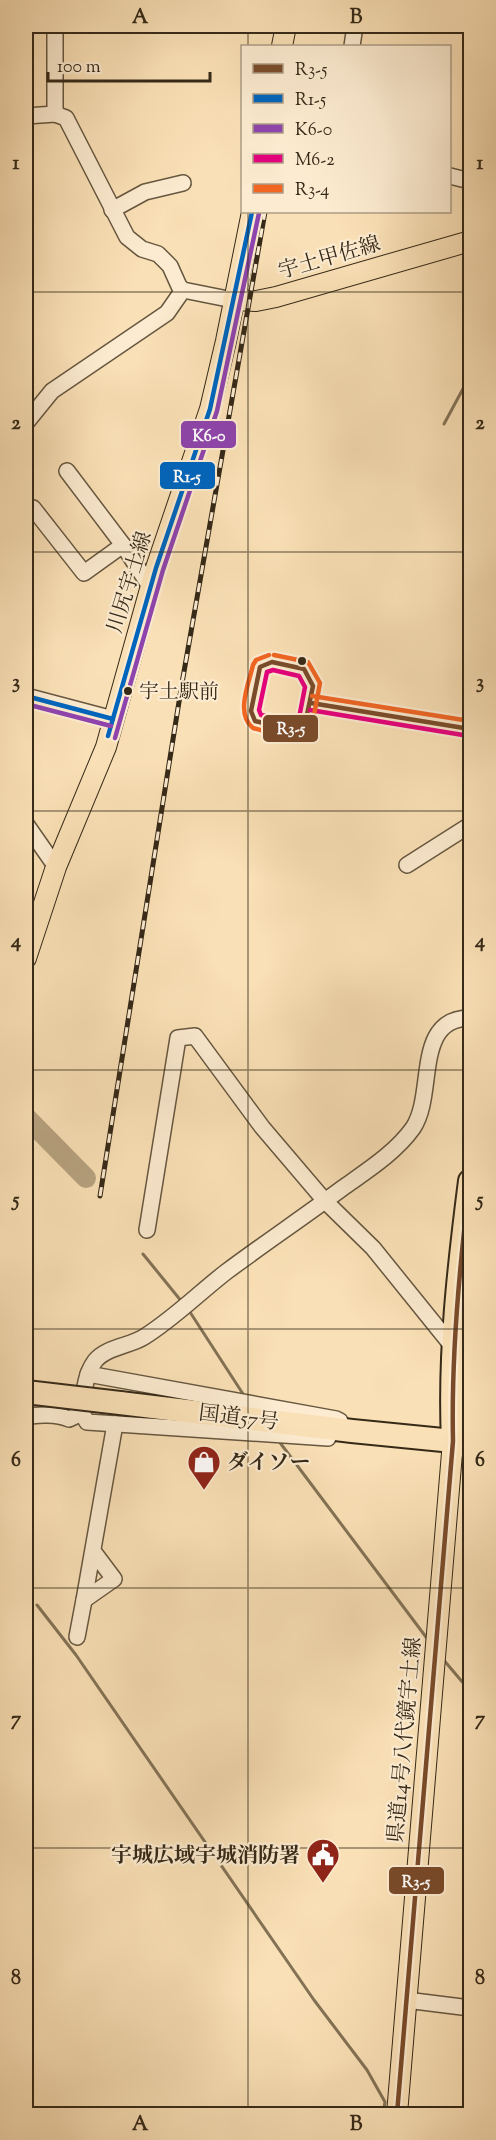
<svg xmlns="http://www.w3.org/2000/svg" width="496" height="2140" viewBox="0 0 496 2140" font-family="'Sorts Mill Goudy','Noto Serif JP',serif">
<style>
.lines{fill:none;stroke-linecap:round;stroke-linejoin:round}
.stream{stroke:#837256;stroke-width:3}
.river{stroke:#b7a280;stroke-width:20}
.minor-casing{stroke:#665740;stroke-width:18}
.major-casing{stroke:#352918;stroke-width:22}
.highway-casing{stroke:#352918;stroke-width:26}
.minor{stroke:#fcebd0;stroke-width:15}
.major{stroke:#fae0b6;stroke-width:20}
.highway{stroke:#fae0b6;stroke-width:22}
.rail-casing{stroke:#352918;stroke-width:5}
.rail{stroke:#fcebd0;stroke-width:3;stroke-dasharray:9;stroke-linecap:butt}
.highway-bridge-casing{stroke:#352918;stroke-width:26;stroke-linecap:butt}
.highway-bridge{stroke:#fae0b6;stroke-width:22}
.bus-1-casing{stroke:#fcebd0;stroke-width:9}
.bus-2-casing{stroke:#fcebd0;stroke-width:9}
.bus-3-casing{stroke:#fcebd0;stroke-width:9}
.bus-4-casing{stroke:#fcebd0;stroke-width:9}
.bus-5-casing{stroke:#fcebd0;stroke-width:9}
.bus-1{stroke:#7a4b2a;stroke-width:4.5}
.bus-2{stroke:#0065bd;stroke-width:4.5}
.bus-3{stroke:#8e44ad;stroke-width:4.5}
.bus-4{stroke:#e5007d;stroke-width:4.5}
.bus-5{stroke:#f26522;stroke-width:4.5}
.grid{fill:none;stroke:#352918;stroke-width:1.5;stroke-opacity:0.55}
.bus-dot{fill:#352918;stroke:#fcebd0;stroke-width:2}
.labels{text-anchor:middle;stroke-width:4.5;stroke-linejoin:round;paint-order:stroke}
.bus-label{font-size:20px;fill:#352918;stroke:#fcebd0;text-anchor:start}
.street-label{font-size:21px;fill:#352918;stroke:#fcebd0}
.poi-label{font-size:21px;font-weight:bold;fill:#352918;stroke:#fcebd0;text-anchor:start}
.line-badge{stroke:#fcebd0;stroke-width:2}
.badge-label{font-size:16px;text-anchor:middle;font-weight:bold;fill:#fff}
.neatline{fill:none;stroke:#352918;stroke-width:2}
.grid-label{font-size:20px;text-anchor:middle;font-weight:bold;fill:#352918}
</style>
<rect width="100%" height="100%" fill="#fae0b6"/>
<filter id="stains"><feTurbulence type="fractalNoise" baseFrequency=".00333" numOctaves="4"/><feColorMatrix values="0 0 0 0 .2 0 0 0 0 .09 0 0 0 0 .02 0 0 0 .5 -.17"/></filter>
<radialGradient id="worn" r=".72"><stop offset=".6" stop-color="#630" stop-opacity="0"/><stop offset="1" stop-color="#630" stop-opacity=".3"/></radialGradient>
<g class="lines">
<g class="stream">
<path d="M444,424L465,385L470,381"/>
<path d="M143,1254L182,1302"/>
<path d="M188,1309L245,1397"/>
<path d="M278,1440L429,1641"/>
<path d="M26,1590V1591"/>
<path d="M37,1605L76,1655L314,2000L367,2070L385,2102L383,2114"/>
<path d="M442,1658L470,1691"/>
</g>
<path class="river" d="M26,1117L86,1178"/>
<g class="minor-casing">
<g id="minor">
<path d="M55,26V114"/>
<path d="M352,46L355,26"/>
<path d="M26,116L55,114L66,118L127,237L142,249L158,254L170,266L179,286L183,290L233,300"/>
<path d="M450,176L470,181"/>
<path d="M112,210L145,192L183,183"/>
<path d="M26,423L52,391L167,313L183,290"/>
<path d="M67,471L123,545"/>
<path d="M33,508L84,573L123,545L151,588"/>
<path d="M26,696L113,719"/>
<path d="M311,703L470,729"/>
<path d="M26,824L56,867"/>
<path d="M407,865L470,825"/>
<path d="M147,1230L178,1038L195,1036L262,1127L325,1201L373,1248L453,1347"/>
<path d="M88,1374L336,1419L340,1421"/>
<path d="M82,1413L87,1422L328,1438"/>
<path d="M26,1417C38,1414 57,1414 69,1419L82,1413C84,1395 84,1376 95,1361C106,1347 130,1346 144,1337C173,1319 199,1293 226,1272C265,1243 305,1216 344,1187C368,1170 396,1152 413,1128C436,1094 413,1018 470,1018"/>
<path d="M93,1551L114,1579L84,1600L115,1424"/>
<path d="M77,1637L84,1600"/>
<path d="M406,2000L470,2008"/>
</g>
</g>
<g class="major-casing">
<g id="major">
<path d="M282,46L286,26"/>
<path d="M233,300L256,301L276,297L470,241"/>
<path d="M26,958L56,867L106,747L156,568L210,409L226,341L252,212"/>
<path d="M397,2114L453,1441"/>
</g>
</g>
<g class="highway-casing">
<g id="highway">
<path d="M120,1403L352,1431L453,1441L470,1448"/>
<path d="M457,1431L470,1395V1388"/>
<path d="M453,1441C449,1354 459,1267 470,1181"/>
</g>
</g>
<use href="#minor" class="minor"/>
<use href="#major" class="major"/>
<use href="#highway" class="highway"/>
<g class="rail-casing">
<path id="rail" d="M100,1196L182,683L265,212"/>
</g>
<use href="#rail" class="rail"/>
<g class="highway-bridge-casing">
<path id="highway-bridge" d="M26,1392L120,1403"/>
</g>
<use href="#highway-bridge" class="highway-bridge"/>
<g class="bus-1-casing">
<g id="bus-1">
<path d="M272,662L304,669L313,686L305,724L289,729L255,721L251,711L260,667Z"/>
<path d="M311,703L470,729"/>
<path d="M397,2114L453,1441C451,1354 459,1268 470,1181"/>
</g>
</g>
<g class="bus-2-casing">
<g id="bus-2">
<path d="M26,696L113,719"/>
<path d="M108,736L156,568L210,409L252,212"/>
</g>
</g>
<g class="bus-3-casing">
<g id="bus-3">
<path d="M26,704L111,726"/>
<path d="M115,738L163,570L217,411L259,213"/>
</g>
</g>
<g class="bus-4-casing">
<g id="bus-4">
<path d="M273,670L299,676L305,687L299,718L289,721L261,715L259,710L267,672Z"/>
<path d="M310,710L469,736"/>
</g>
</g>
<g class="bus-5-casing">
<g id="bus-5">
<path d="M269,655L256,660L253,665C249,683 235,714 253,728C269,732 301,745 312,726L320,683L308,662L274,655"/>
<path d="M312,696L470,721"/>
</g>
</g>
<use href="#bus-1" class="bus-1"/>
<use href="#bus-2" class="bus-2"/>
<use href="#bus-3" class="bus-3"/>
<use href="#bus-4" class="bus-4"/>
<use href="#bus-5" class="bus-5"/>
</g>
<path class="grid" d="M248,26V46M248,212V2114M26,292H470M26,552H470M26,811H470M26,1070H470M26,1329H470M26,1588H470M26,1848H470"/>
<defs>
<g id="shop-pin" transform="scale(1.725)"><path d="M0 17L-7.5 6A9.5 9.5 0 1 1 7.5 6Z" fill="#8f2418" stroke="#fcebd0"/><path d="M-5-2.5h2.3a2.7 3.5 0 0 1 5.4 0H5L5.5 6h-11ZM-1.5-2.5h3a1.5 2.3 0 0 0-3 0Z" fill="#fff"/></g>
<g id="civic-pin" transform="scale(1.725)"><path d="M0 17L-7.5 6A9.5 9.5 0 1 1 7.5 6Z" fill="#8f2418" stroke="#fcebd0"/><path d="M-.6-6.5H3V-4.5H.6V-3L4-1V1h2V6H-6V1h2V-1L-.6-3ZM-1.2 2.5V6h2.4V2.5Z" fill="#fff"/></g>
</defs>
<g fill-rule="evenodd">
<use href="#shop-pin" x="204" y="1462"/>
<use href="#civic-pin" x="323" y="1855"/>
</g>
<g class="bus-dot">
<circle cx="302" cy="661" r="5"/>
<circle cx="128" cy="691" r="5"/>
</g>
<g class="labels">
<g class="bus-label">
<text x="139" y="698">宇土駅前</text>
</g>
<g class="street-label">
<text transform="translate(329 257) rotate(-16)" y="7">宇土甲佐線</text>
<text transform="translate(129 582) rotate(-73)" y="7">川尻宇土線</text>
<text transform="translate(239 1417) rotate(7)" y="7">国道57号</text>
<text transform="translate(404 1740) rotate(-85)" y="7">県道14号八代鏡宇土線</text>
</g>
<g class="poi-label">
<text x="227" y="1469">ダイソー</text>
<text x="300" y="1862" text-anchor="end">宇城広域宇城消防署</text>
</g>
</g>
<g class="line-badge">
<rect x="180" y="420" width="57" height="29" rx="6" fill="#8e44ad"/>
<rect x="159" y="461" width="57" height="29" rx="6" fill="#0065bd"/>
<rect x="262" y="714" width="57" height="29" rx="6" fill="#7a4b2a"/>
<rect x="388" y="1866" width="57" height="29" rx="6" fill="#7a4b2a"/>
</g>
<g class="badge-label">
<text x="209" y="441">K6-0</text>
<text x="187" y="482">R1-5</text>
<text x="291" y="734">R3-5</text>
<text x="416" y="1887">R3-5</text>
</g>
<rect width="496" height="2140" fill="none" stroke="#fae0b6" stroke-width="66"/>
<rect x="241" y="45" width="210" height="168" fill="#fcebd0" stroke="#ac9d86" stroke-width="1.5"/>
<rect x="253" y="64" width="30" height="9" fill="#7a4b2a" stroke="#ac9d86" stroke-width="1.5"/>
<text x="295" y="75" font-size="18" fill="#352918">R3-5</text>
<rect x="253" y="94" width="30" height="9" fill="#0065bd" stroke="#ac9d86" stroke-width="1.5"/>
<text x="295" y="105" font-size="18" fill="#352918">R1-5</text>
<rect x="253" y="124" width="30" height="9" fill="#8e44ad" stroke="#ac9d86" stroke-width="1.5"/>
<text x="295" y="135" font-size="18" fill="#352918">K6-0</text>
<rect x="253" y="154" width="30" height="9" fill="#e5007d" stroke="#ac9d86" stroke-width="1.5"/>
<text x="295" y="165" font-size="18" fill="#352918">M6-2</text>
<rect x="253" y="184" width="30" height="9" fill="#f26522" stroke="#ac9d86" stroke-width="1.5"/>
<text x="295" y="195" font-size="18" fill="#352918">R3-4</text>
<path d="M48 72v9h162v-9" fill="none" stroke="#352918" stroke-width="3"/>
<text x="57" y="72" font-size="18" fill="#352918" stroke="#fcebd0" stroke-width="4.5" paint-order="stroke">100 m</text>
<rect x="33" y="33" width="430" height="2074" class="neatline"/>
<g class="grid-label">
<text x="140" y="23">A</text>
<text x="356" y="23">B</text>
<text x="16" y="169">1</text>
<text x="480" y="169">1</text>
<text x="16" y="429">2</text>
<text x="480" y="429">2</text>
<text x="16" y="688">3</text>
<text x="480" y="688">3</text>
<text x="16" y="947">4</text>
<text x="480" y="947">4</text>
<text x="16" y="1206">5</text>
<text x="480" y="1206">5</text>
<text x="16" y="1466">6</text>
<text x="480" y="1466">6</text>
<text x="16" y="1725">7</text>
<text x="480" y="1725">7</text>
<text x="16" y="1984">8</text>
<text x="480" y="1984">8</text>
<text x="140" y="2130">A</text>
<text x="356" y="2130">B</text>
</g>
<rect width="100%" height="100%" filter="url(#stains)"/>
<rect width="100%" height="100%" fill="url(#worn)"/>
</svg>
